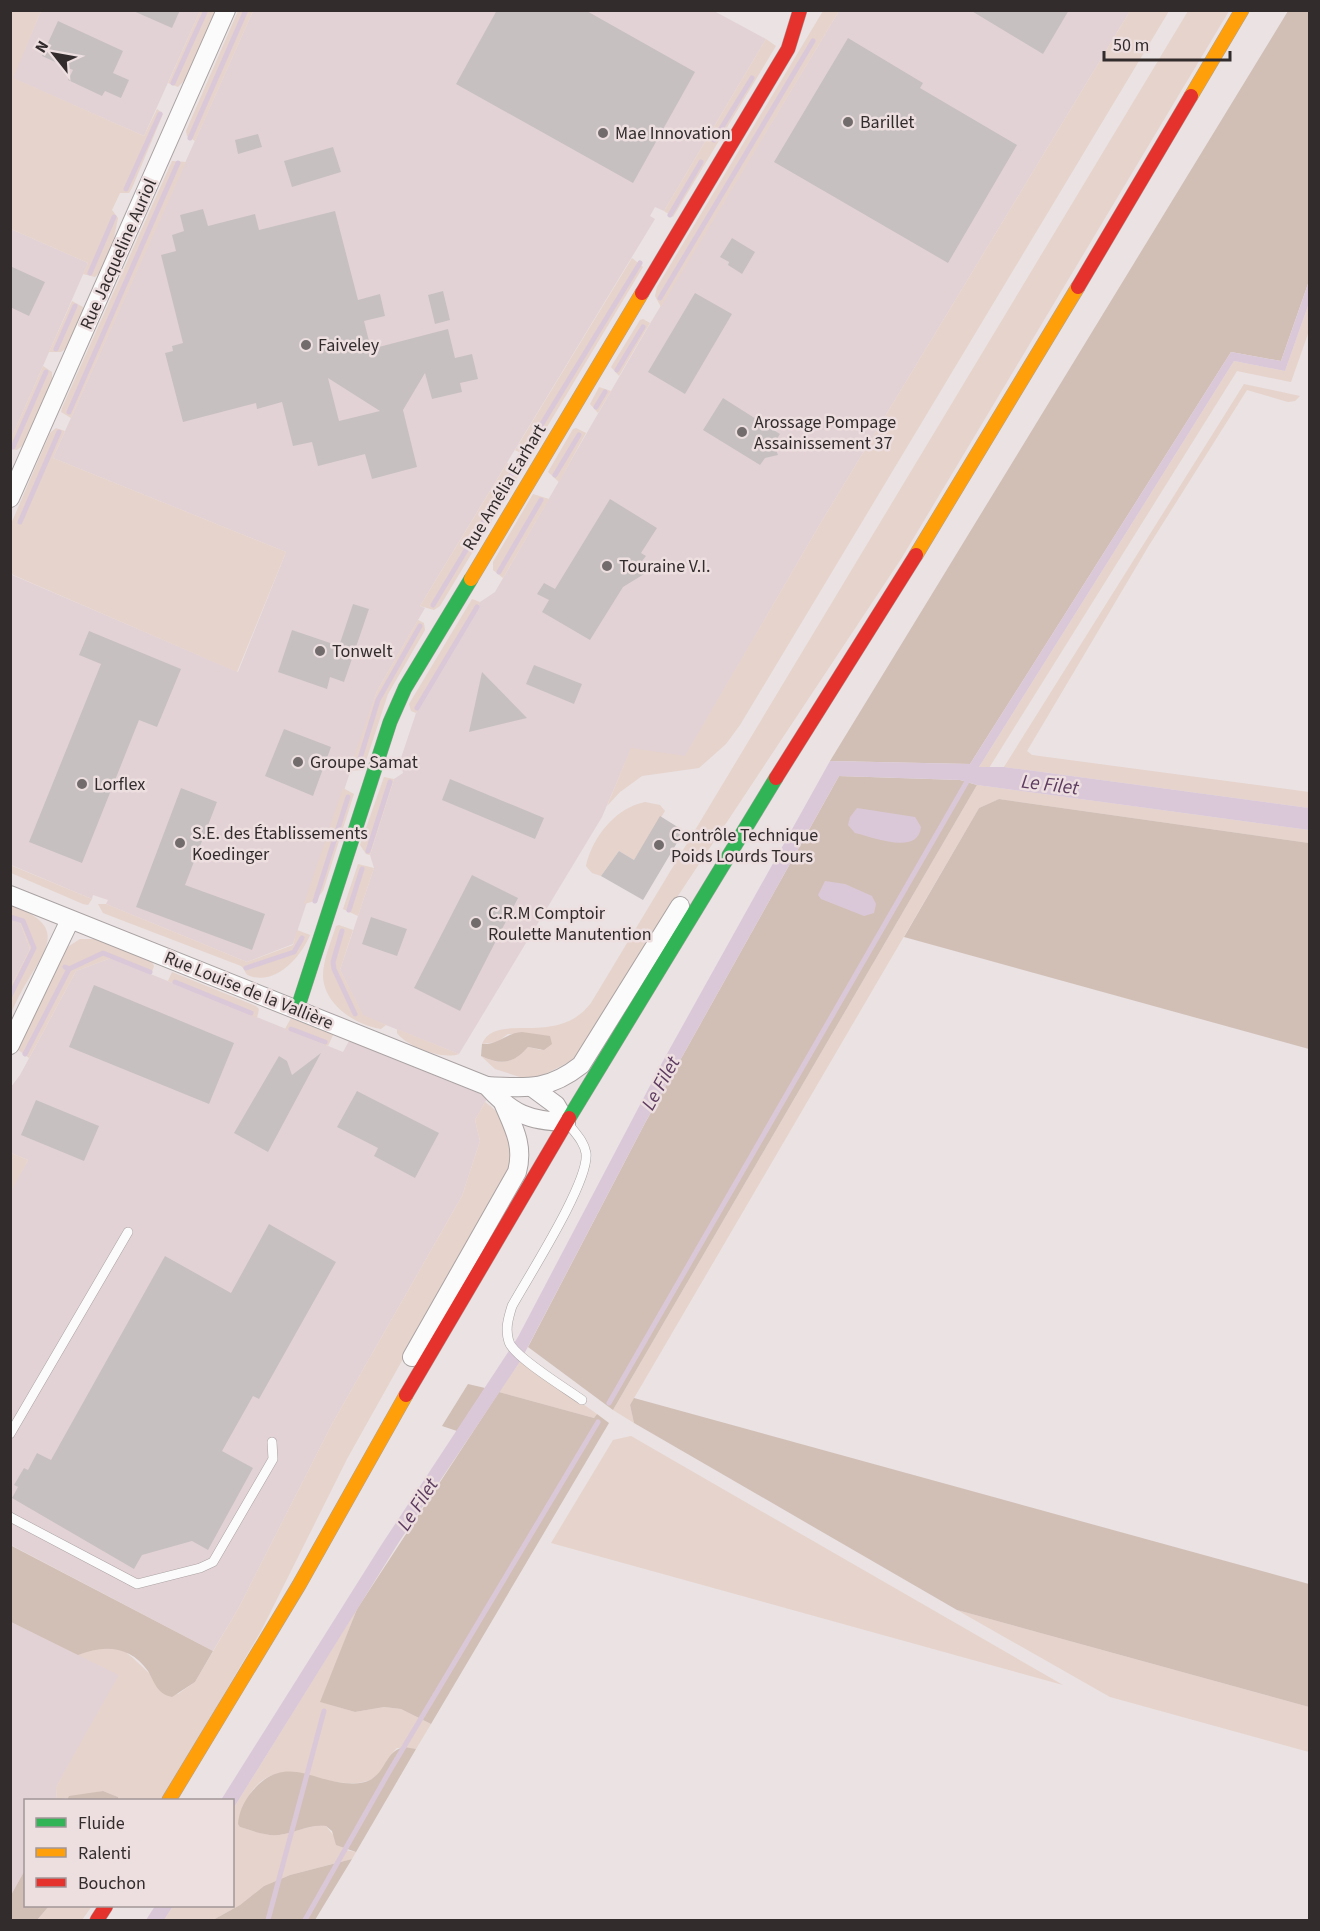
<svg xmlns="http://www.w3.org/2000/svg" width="1320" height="1931" viewBox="0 0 1320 1931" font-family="'Source Sans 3',sans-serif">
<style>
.built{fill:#e3d2d5}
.green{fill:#e6d3cb}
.forest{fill:#d1bfb6}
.water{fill:#dac8d8}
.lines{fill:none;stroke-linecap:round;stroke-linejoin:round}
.stream{stroke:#dac8d8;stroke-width:5}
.building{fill:#c6c0c1;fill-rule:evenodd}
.lane-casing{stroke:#a9a2a3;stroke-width:10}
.street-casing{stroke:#a9a2a3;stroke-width:20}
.fast-casing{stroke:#a9a2a3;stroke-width:15}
.slow-casing{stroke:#a9a2a3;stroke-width:15}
.jam-casing{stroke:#a9a2a3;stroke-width:15}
.lane{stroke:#fcfbfb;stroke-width:9}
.street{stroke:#fcfbfb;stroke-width:18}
.fast{stroke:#30b455;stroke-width:14}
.slow{stroke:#ff9f0a;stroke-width:14}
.jam{stroke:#e5322d;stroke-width:14}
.poi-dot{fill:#726c6d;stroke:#eddee0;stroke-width:2}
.labels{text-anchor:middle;stroke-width:5;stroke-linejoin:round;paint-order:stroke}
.poi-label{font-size:18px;fill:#322c2d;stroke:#eddee0;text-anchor:start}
.street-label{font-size:18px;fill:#322c2d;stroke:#eddee0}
.water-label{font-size:20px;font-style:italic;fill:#5d3c60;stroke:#eddee0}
</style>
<rect width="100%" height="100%" fill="#eae2e3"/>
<g class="built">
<path d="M41,11H200L144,136L12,78Z"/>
<path d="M253,11H714L766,39L664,211L655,207L650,216L655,219L420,606L425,608L377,691L293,944L247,962L106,904L108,900L93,895L92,899L11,865L10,574L238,672L286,552L53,458Z"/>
<path d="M839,11H1130L820,524L685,757L631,749L602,817L459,1054L363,1016L340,970L374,868L370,855L394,779L403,773L400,761L416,713L480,602L495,592L648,327Z"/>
<path d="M11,229L88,263L11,439Z"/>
<path d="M11,916L19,920L30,949L11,986Z"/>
<path d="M111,958L343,1052L349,1041L488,1097L475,1120L480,1141L462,1196L332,1424L238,1609L213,1651L11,1545L10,1191L28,1160L11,1153V1087L20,1075L76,971Z"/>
<path d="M11,1622L120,1674L56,1788L57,1800H26L25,1870L11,1895Z"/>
</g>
<g class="green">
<path d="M11,11H41L13,78L144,136L157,109L163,114L132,188L129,193H120L112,210L118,218C114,237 111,263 95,277L83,274L88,263L11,229Z"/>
<path d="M200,11H218L185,80L178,87L168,83Z"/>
<path d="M238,11H253L195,141L187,136L186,131Z"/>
<path d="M823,11H839L661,307L655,296L657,287Z"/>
<path d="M1130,11H1169L740,725L726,744L699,768L642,776L620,792L607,806L631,748L685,756L820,524Z"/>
<path d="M1188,11H1229L901,559L654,932L577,1058L539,1077L523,1078L495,1069L481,1056C501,1066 514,1063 528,1047L541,1050L550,1036L508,1034L497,1042L482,1044C496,1010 556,1049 591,1003Z"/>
<path d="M766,39L776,46L673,217L664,211Z"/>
<path d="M172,161L186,162L71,418L61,412L62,408Z"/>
<path d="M632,258L643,267L529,457L515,450Z"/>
<path d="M72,301L83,307V311L68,347L61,352H49Z"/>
<path d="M1309,303V331L1291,382L1237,371L989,768L979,767L1234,361L1285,371Z"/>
<path d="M643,319L650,323L619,376L611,367L640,320Z"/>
<path d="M43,366L52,372V380L23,445L17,450L11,449V439Z"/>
<path d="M1244,384L1300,396L1295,401L1288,402L1247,390L1148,547L1027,751L1032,755L1309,792V808L1004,767Z"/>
<path d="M599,387L611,391L598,413L590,404Z"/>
<path d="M56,428L65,431L53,458L286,552L237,672L11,574V524L50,433Z"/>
<path d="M576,428L586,433L559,482L548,472L573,429Z"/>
<path d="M507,463L518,468L519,475L440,606L434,610L420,606Z"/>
<path d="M533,494L549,499L503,578L493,570V562Z"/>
<path d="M472,599L480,602L416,713L411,711L409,704Z"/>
<path d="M418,620L424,623L425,630L388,694L363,770L349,771L377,691Z"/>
<path d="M384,777L394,779L370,855L366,854L360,845Z"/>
<path d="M977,785L1309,830V843L999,799L979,808L630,1405L634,1423L613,1410Z"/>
<path d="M343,788L354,794L323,891L315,901L304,904Z"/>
<path d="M645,802L660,805L665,811L634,860L619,851L601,876L592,873L586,866C592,838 615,808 645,802Z"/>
<path d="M358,864L374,868L358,916L343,909Z"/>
<path d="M10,865L92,899L88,905L83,904L11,873Z"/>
<path d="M98,904H106L247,962L293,945L297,930L310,935C301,957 276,985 250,976C244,974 246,970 241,966L103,913Z"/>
<path d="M11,905C60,924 54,940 28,980C21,991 16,1002 11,1013V986L30,949L19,920L11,916Z"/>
<path d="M339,925L353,930L340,970L363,1015L386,1025L381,1029C356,1025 324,1005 323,976C323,960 331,942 336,926Z"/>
<path d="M80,939H95L152,962L154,966L151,974L111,958L76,971L29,1058L17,1049L66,948Z"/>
<path d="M172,972L256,1006L259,1009L257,1018L168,981Z"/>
<path d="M291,1018L333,1035L328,1046L285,1029Z"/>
<path d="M397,1029L459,1054C442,1060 408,1047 397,1033Z"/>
<path d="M485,1102C509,1118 511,1138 512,1164L347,1459L261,1631L162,1800H119L118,1797L103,1791L57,1800L56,1788L66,1769L119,1675L78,1655C118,1638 123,1649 151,1675C159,1682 169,1688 178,1694L195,1682L238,1609L332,1424L462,1196L480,1141L475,1120Z"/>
<path d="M11,1153L28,1160L11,1191Z"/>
<path d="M521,1360L597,1414L594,1418L499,1392Z"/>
<path d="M631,1436L1063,1685L551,1543L613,1440Z"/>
<path d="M357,1609L321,1702L355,1712L384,1707L401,1709L431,1724L416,1749L397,1748C385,1759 384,1776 367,1781C326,1794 278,1746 248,1797C242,1807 238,1816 240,1827C253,1831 266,1836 279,1835C296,1833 308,1824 326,1826L345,1850L356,1852L352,1859L290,1875L264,1886L240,1905L213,1920H164L173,1906H232L233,1809Z"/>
<path d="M957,1610L1309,1707V1752L1110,1697Z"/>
<path d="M49,1906H92L82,1920H37Z"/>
</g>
<g class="forest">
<path d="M1288,11H1309V281L1281,361L1231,352L970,764L830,761Z"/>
<path d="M839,776L960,780L977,785L613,1410L528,1347L645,1123Z"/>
<path d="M999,799L1309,843V1049L904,937L979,808Z"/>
<path d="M522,1032L550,1036L552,1044L544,1050L528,1047C514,1063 502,1066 481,1056L482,1044C498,1045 506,1033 522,1032Z"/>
<path d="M468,1384L485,1388L457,1431L442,1426Z"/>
<path d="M499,1392L594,1418L597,1414L609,1423L431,1724L401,1709L384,1707L355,1712L320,1702L357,1609Z"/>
<path d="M634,1398L1309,1584V1707L957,1610L634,1423L630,1405Z"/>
<path d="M10,1545L213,1651L195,1682L172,1697C157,1694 155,1683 148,1671C131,1646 104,1644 78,1655L11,1622Z"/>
<path d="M404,1747L416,1749L356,1852L336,1845L332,1831L326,1826C308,1824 296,1833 279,1835C265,1836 253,1831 240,1827L238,1824C239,1810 246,1797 256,1787C292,1750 323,1792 365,1782C386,1776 384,1751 404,1747Z"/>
<path d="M103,1791L118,1797L119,1800H67L69,1796Z"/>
<path d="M352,1859L315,1920H213L240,1905L264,1886L290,1875Z"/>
<path d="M25,1870L26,1906H49L37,1920H11V1895Z"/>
</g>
<g class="water">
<path d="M1309,281V303L1285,371L1234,361L979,767H1004L1309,808V830L977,785L960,780L839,776L645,1123L521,1360L399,1542L233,1809L232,1800H221L380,1547L518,1337L663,1061L830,761L970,764L1231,352L1281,361Z"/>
<path d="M857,808L915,817L921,827C918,856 873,837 855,833L848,825L850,817Z"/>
<path d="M825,881L845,884L872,896L876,904L874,913L864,916L821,899L818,895Z"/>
<path d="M155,1906H173L164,1920H146Z"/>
</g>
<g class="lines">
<g class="stream">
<path d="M173,83L206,10"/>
<path d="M190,138L246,10"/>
<path d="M714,140L752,78"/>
<path d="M126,189L160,114"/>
<path d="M670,215L701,162"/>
<path d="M90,273L114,217"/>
<path d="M660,298L813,41"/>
<path d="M56,349L75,306"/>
<path d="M617,370L643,327"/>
<path d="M596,407L605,392"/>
<path d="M69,412L178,163"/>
<path d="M13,447L46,372"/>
<path d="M526,450L640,263"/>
<path d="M555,475L579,435"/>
<path d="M20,522L59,432"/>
<path d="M499,572L541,500"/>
<path d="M433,605L513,472"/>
<path d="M417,708L477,607"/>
<path d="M358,765L378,700L420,626"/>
<path d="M368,851L390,782"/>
<path d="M315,901L348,797"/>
<path d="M349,910L362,869"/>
<path d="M10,917L23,921L34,948L10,996"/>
<path d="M342,931L333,962L334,969L355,1014"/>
<path d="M246,968L294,952L302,938"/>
<path d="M69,969L103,953L150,972"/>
<path d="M175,982L251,1013"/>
<path d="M291,1029L325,1042"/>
<path d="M25,1054L69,969L65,967"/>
<path d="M609,1403L969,778"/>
<path d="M268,1920L324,1711"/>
<path d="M305,1920L389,1772L598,1422"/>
</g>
</g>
<g class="building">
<path d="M131,10H180L172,28Z"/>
<path d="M497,10H585L695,72L633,183L456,84Z"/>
<path d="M970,10H1069L1043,54Z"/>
<path d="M58,21L123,51L113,73L129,80L121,98L105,91L102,96L68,80L73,70L42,56Z"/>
<path d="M848,38L923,83L920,88L1017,145L948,263L774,162Z"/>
<path d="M258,134L262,147L238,154L235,140Z"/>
<path d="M333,147L341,172L292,187L284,161Z"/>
<path d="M203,209L208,226L255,214L259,230L335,211L358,300L380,294L385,316L364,321L371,349L448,329L455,358L472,354L478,379L460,383L462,392L432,399L425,373L403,410L417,467L372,479L365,454L318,466L312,442L293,446L282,402L257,409L256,403L183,422L165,353L173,351L172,346L183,343L161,255L176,251L172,235L184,231L180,215ZM328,378L380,411L339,421Z"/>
<path d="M732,238L755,252L742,274L728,265L729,262L720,257Z"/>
<path d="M10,266L45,282L29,316L10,307Z"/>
<path d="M443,291L450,320L435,324L428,295Z"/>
<path d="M695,293L732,314L685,394L648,372Z"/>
<path d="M723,398L780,434L774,444L778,455L765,458L760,465L703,430Z"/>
<path d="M610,499L657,528L641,553L646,556L642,561L649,571L623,587L590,640L542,612L549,600L537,594L544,583L555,589Z"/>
<path d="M353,604L369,609L344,682L330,677L327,689L278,672L292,630L339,646Z"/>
<path d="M89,631L181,669L157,727L139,720L82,863L29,842L101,664L79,655Z"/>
<path d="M534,665L582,684L574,704L526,684Z"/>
<path d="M482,672L527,718L469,732Z"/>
<path d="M284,729L331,747L313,796L265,776Z"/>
<path d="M450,779L544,818L535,839L442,800Z"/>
<path d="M181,788L217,802L185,885L265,914L252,950L136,907Z"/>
<path d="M660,816L684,831L643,900L601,876L619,851L634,860Z"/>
<path d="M472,875L518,898L460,1011L414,988Z"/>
<path d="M371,917L407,929L397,956L362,944Z"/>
<path d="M94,985L234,1043L209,1104L69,1047Z"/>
<path d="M321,1053L268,1152L234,1133L279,1056L287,1061L292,1075Z"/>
<path d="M357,1091L439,1133L415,1178L374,1156L378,1148L337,1127Z"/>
<path d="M36,1100L99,1126L84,1161L21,1135Z"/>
<path d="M269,1224L336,1262L259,1399L253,1396L222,1451L253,1468L208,1550L192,1541L142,1555L134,1569L12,1498L18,1487L14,1485L24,1468L28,1470L37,1453L51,1460L165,1256L231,1293Z"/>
</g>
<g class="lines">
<g class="lane-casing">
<g id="lane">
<path d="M570,1126C577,1135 584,1142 586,1153C590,1181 528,1277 512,1306C508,1319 505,1329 509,1342C514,1357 567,1389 582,1400"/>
<path d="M10,1434L128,1232"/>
<path d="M10,1517L137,1584L200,1568L213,1562L273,1459L272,1442"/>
</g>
</g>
<g class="street-casing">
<g id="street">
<path d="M10,498L226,10"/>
<path d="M10,895L487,1086C512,1114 529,1121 566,1122"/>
<path d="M10,1045L70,920"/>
<path d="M487,1086C527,1088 548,1091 581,1065L680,906"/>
<path d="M533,1088L556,1105L566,1122"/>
<path d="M412,1357L517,1172C524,1146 514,1128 504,1105"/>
</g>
</g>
<g class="fast-casing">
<g id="fast">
<path d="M297,1010L390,722L405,688L471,579"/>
<path d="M569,1118L776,778"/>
</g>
</g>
<g class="slow-casing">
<g id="slow">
<path d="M1191,96L1242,10"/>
<path d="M916,555L1078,287"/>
<path d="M471,579L642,293"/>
<path d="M169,1800L299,1585L406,1395"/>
</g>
</g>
<g class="jam-casing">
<g id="jam">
<path d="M1078,287L1191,96"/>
<path d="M642,293L788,49L800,10"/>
<path d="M776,778L916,555"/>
<path d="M406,1395L569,1118"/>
<path d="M97,1920L106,1906"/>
</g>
</g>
<use href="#lane" class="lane"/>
<use href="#street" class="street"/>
<use href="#fast" class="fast"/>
<use href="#slow" class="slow"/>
<use href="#jam" class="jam"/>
</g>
<g class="poi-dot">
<circle cx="848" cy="122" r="6"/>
<circle cx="603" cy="133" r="6"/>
<circle cx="306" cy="345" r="6"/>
<circle cx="742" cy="432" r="6"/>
<circle cx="607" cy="566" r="6"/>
<circle cx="320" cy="651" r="6"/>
<circle cx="298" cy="762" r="6"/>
<circle cx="82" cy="784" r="6"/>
<circle cx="180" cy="843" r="6"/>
<circle cx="659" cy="845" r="6"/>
<circle cx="476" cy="923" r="6"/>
</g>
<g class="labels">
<g class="poi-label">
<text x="860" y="128">Barillet</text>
<text x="615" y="139">Mae Innovation</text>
<text x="318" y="351">Faiveley</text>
<text x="754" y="428">Arossage Pompage<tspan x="754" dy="21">Assainissement 37</tspan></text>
<text x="619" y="572">Touraine V.I.</text>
<text x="332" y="657">Tonwelt</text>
<text x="310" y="768">Groupe Samat</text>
<text x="94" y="790">Lorflex</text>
<text x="192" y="839">S.E. des Établissements<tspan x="192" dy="21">Koedinger</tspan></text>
<text x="671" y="841">Contrôle Technique<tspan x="671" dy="21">Poids Lourds Tours</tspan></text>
<text x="488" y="919">C.R.M Comptoir<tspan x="488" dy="21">Roulette Manutention</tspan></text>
</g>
<g class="street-label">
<text transform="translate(118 254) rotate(-66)" y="6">Rue Jacqueline Auriol</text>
<text transform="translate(504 487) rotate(-59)" y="6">Rue Amélia Earhart</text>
<text transform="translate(249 990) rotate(22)" y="6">Rue Louise de la Vallière</text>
</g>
<g class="water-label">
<text transform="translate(1050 784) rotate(7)" y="7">Le Filet</text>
<text transform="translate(660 1083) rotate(-61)" y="7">Le Filet</text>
<text transform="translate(417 1504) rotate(-57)" y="7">Le Filet</text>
</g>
</g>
<rect width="1320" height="1931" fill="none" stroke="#322c2d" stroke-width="24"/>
<rect x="24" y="1799" width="210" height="108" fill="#eddee0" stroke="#a29798" stroke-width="1.5"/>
<rect x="36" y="1818" width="30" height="9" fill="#30b455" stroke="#a29798" stroke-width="1.5"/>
<text x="78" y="1829" font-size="18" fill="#322c2d">Fluide</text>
<rect x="36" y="1848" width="30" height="9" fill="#ff9f0a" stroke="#a29798" stroke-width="1.5"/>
<text x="78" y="1859" font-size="18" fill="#322c2d">Ralenti</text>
<rect x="36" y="1878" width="30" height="9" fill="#e5322d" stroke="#a29798" stroke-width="1.5"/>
<text x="78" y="1889" font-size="18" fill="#322c2d">Bouchon</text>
<g transform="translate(54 54) rotate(301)" stroke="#eddee0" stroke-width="4.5" paint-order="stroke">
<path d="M0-4.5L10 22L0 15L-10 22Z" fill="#322c2d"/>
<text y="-9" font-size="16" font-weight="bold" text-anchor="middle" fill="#322c2d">N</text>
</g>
<path d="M1104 51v9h126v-9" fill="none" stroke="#322c2d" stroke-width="3"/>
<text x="1113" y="51" font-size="18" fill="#322c2d" stroke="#eddee0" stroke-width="4.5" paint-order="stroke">50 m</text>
</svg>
